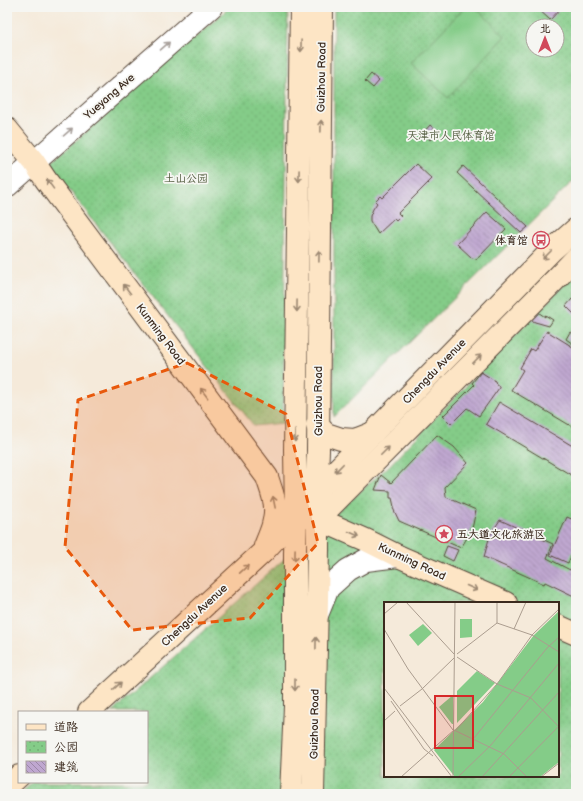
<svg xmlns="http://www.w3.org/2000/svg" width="583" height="801" viewBox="0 0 583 801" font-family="'Balsamiq Sans','LXGW WenKai TC',sans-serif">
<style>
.park{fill:url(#park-dots);stroke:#607b53;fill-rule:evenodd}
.pitch{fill:#84cc88;stroke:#607b53}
.building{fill:url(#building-back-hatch)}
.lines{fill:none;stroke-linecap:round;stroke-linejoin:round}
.street-casing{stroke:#57473a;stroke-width:24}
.secondary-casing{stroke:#57473a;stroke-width:24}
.street{stroke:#fff;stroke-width:22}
.secondary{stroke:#fde5c5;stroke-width:22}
.oneway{stroke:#a79f9a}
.oneway2{stroke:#9c8872}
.marked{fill:#e8590c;fill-opacity:0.2;stroke:#e8590c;stroke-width:3;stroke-dasharray:8 5;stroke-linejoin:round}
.labels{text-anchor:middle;stroke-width:3.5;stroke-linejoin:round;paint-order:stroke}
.street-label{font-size:11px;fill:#3b2a1e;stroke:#f6f6f2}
.park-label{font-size:11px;fill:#515b3e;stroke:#f6f6f2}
.poi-label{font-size:11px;font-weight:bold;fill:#3b2a1e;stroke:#f6f6f2;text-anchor:end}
.inset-road{fill:none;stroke:#ab9d8f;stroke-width:1}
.view{fill:#d62828;fill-opacity:0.15;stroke:#d62828;stroke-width:2}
.inset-edge{fill:none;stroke:#3b2a1e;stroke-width:2}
</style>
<defs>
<pattern id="park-dots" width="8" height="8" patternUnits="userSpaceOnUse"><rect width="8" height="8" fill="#84cc88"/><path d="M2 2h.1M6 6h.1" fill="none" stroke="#73af75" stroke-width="1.8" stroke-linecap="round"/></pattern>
<pattern id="building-back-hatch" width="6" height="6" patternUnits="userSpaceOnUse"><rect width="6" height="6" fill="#bfa7d0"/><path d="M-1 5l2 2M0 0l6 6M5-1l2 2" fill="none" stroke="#9c88a8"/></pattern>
</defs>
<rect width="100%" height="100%" fill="#f6f6f2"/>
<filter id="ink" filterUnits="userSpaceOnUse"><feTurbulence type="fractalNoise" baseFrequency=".025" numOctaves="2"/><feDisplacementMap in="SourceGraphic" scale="8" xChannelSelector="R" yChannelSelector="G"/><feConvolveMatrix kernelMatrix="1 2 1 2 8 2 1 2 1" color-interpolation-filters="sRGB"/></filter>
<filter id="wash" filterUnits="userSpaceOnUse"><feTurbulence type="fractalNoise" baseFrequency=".012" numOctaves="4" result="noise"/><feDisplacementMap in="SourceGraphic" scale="16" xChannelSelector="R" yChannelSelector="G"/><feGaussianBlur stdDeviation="0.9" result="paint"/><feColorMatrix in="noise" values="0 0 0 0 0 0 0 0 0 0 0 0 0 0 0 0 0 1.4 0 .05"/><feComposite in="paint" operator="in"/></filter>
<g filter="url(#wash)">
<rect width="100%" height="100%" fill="#f5eada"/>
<g class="park">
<path d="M230,7H288L283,423L254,426L49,164Z"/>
<path d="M334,7H576V178L334,417ZM533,26H557V50H533Z"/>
<path d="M576,272V794H20L33,782H147V712H112L389,466ZM385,603H558V776H385Z"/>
</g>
<path class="pitch" d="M465,7H475L505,36L448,98L411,63Z"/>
<g id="blocks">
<g class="building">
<path d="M536,7H562L550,20Z"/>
<path d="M371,74L379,81L373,88L365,81Z"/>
<path d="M430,125L438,132L430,140L423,133Z"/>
<path d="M416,164L432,179L398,213L401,216L396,221L394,219L378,234L370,221V216L373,209L377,203L375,201L380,196L382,198Z"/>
<path d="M463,166L528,227L521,233L457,173Z"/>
<path d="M487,212L506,229L479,257L476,259L472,258L457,244Z"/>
<path d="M576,298V316L566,306L572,299L574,300Z"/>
<path d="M538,312L545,317V315L553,320L549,326L535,322L531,320Z"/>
<path d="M547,331L576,349V429L511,390L523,370L520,368L531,349L534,351Z"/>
<path d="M570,332L576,335V346L566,339Z"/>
<path d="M481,372L495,381L496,384L499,386V388L479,416L467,408L451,424L443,416L474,385L472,383Z"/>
<path d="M499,402L576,448V478L486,424Z"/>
<path d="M437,435L454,447L468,463L445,487L446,497L476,510L472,529L461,548L399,521L393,508L394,507L392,498H390V491L375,490L381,475L391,483Z"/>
<path d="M567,517L576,521V544L568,563L550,555Z"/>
<path d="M500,520L553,544L547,558L570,570L576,563V597L545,582L544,584L484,557L490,535Z"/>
<path d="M447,546L458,550L453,561L443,556Z"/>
</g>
</g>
</g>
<g filter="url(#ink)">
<use href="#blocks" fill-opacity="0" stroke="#57473a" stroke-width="1"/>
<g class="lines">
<g class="street-casing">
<g id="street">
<path d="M7,186L211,7"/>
<path d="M317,615L328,588L348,570L366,560L398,556"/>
</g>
</g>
<g class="secondary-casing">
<g id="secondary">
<path d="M7,129L34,162L46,180L267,477C270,487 275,498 275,508C276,521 270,534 265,546"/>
<path d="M317,425L326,434L341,439L355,440L373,433"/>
<path d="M306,517L318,519L366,540L398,556L506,603"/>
<path d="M318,519L555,280L576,258"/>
<path d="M558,626L576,634"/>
<path d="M89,712L263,552L296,516L316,491L551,251L576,229"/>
<path d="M7,787L19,776"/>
<path d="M291,794L295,706V553L296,516L295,450L301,7"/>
<path d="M313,794L318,550V519L316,491L318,451L322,7"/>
</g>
</g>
<use href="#street" class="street"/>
<use href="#secondary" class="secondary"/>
</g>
<defs><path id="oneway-shaft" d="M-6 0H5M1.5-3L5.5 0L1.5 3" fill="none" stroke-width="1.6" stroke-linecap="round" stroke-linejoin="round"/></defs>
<g class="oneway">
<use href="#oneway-shaft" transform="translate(165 46) rotate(-41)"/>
<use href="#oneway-shaft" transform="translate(68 132) rotate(-41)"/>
</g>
<g class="oneway2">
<use href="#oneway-shaft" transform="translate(301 46) rotate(91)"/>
<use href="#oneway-shaft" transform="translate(321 126) rotate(-89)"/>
<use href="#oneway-shaft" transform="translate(299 176) rotate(91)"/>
<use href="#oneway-shaft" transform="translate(50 184) rotate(-126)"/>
<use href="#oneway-shaft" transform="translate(547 255) rotate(135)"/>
<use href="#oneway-shaft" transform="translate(319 256) rotate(-89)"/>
<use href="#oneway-shaft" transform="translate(127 289) rotate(-127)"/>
<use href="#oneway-shaft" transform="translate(297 306) rotate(91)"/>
<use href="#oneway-shaft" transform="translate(477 359) rotate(-45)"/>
<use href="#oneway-shaft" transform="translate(204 393) rotate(-127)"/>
<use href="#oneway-shaft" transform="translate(295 436) rotate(91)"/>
<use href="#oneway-shaft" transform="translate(385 451) rotate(-45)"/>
<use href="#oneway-shaft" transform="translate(339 468) rotate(134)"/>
<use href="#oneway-shaft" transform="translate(274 502) rotate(-101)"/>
<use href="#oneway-shaft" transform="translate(354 534) rotate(24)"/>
<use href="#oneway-shaft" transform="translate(295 555) rotate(91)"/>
<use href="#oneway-shaft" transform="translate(244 569) rotate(-43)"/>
<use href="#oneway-shaft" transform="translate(472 588) rotate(24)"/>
<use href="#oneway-shaft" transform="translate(316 643) rotate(-89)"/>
<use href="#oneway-shaft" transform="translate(295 685) rotate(90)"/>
<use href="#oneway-shaft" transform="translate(117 686) rotate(-43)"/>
</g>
</g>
<path class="marked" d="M187,363L286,414L318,543L250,618L132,630L65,547L78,400Z"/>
<defs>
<g id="bus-ring" transform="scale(0.9)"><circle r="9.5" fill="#f6f6f2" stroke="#d1495b" stroke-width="1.5"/><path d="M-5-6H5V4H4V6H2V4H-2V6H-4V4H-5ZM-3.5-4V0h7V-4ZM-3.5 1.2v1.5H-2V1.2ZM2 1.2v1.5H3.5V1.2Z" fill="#d1495b"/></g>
<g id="sight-ring" transform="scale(0.9)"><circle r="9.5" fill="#f6f6f2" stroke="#d1495b" stroke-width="1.5"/><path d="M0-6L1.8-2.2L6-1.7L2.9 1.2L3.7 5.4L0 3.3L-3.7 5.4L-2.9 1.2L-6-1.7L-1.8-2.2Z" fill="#d1495b"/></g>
</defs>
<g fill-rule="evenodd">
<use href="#bus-ring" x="541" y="240"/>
<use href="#sight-ring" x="444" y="534"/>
</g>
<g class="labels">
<g class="street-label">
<text transform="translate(321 77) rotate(-89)" y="4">Guizhou Road</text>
<text transform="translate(109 96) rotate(-41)" y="4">Yueyang Ave</text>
<text transform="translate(161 334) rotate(53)" y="4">Kunming Road</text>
<text transform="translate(434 371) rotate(-46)" y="4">Chengdu Avenue</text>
<text transform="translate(318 401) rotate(-90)" y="4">Guizhou Road</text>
<text transform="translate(412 561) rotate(25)" y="4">Kunming Road</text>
<text transform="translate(194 615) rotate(-43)" y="4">Chengdu Avenue</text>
<text transform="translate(314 724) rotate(-89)" y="4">Guizhou Road</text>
</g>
<g class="park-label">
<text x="451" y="139">天津市人民体育馆</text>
<text x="186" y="182">土山公园</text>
</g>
<g class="poi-label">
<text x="528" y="244">体育馆</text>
<text x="457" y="538" text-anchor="start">五大道文化旅游区</text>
</g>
</g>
<g transform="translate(384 602)">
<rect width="175" height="175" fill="#f5eada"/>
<path d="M39,22L48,31L34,44L25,33Z" fill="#84cc88"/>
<path d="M175,9V160L156,175H71L50,148L99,100L150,33ZM93,69L111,81L73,121V89ZM69,93L70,122H68L55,105Z" fill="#84cc88"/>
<path d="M76,17H88V35L76,36Z" fill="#84cc88"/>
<path class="inset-road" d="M22,0L70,52M113,0V21M0,12L14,0M113,21L148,33L175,50M0,27L24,67L69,128M130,27L142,0M73,52L113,21M73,55L113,82L147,96L175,125M0,86L68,175M7,99L40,147L49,154M16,104L38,87L70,56M0,119L11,109M70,128L120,152L143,175M72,128L113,82L148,33L175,7M90,136L163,46L175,35M17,175L70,128M69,175L71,0M74,175L107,143L175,61M98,175L175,90M125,175L175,124M157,175L175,161"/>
<path class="view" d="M51,94H89V146H51Z"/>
<rect width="175" height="175" class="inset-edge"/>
</g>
<rect width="583" height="801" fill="none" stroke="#f6f6f2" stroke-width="24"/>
<rect x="18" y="711" width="130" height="72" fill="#f6f6f2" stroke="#aba49d"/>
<rect x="26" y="724" width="20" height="6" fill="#fde5c5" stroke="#aba49d"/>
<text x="54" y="731" font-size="12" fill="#3b2a1e">道路</text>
<rect x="26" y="741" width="20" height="12" fill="url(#park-dots)" stroke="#aba49d"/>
<text x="54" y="751" font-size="12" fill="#3b2a1e">公园</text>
<rect x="26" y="761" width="20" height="12" fill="url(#building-back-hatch)" stroke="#aba49d"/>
<text x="54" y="771" font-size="12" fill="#3b2a1e">建筑</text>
<g transform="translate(545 38)"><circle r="19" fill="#f6f6f2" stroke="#aba49d"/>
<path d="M0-3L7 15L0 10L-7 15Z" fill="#d1495b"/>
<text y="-6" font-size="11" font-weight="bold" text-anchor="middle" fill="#3b2a1e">北</text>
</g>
</svg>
